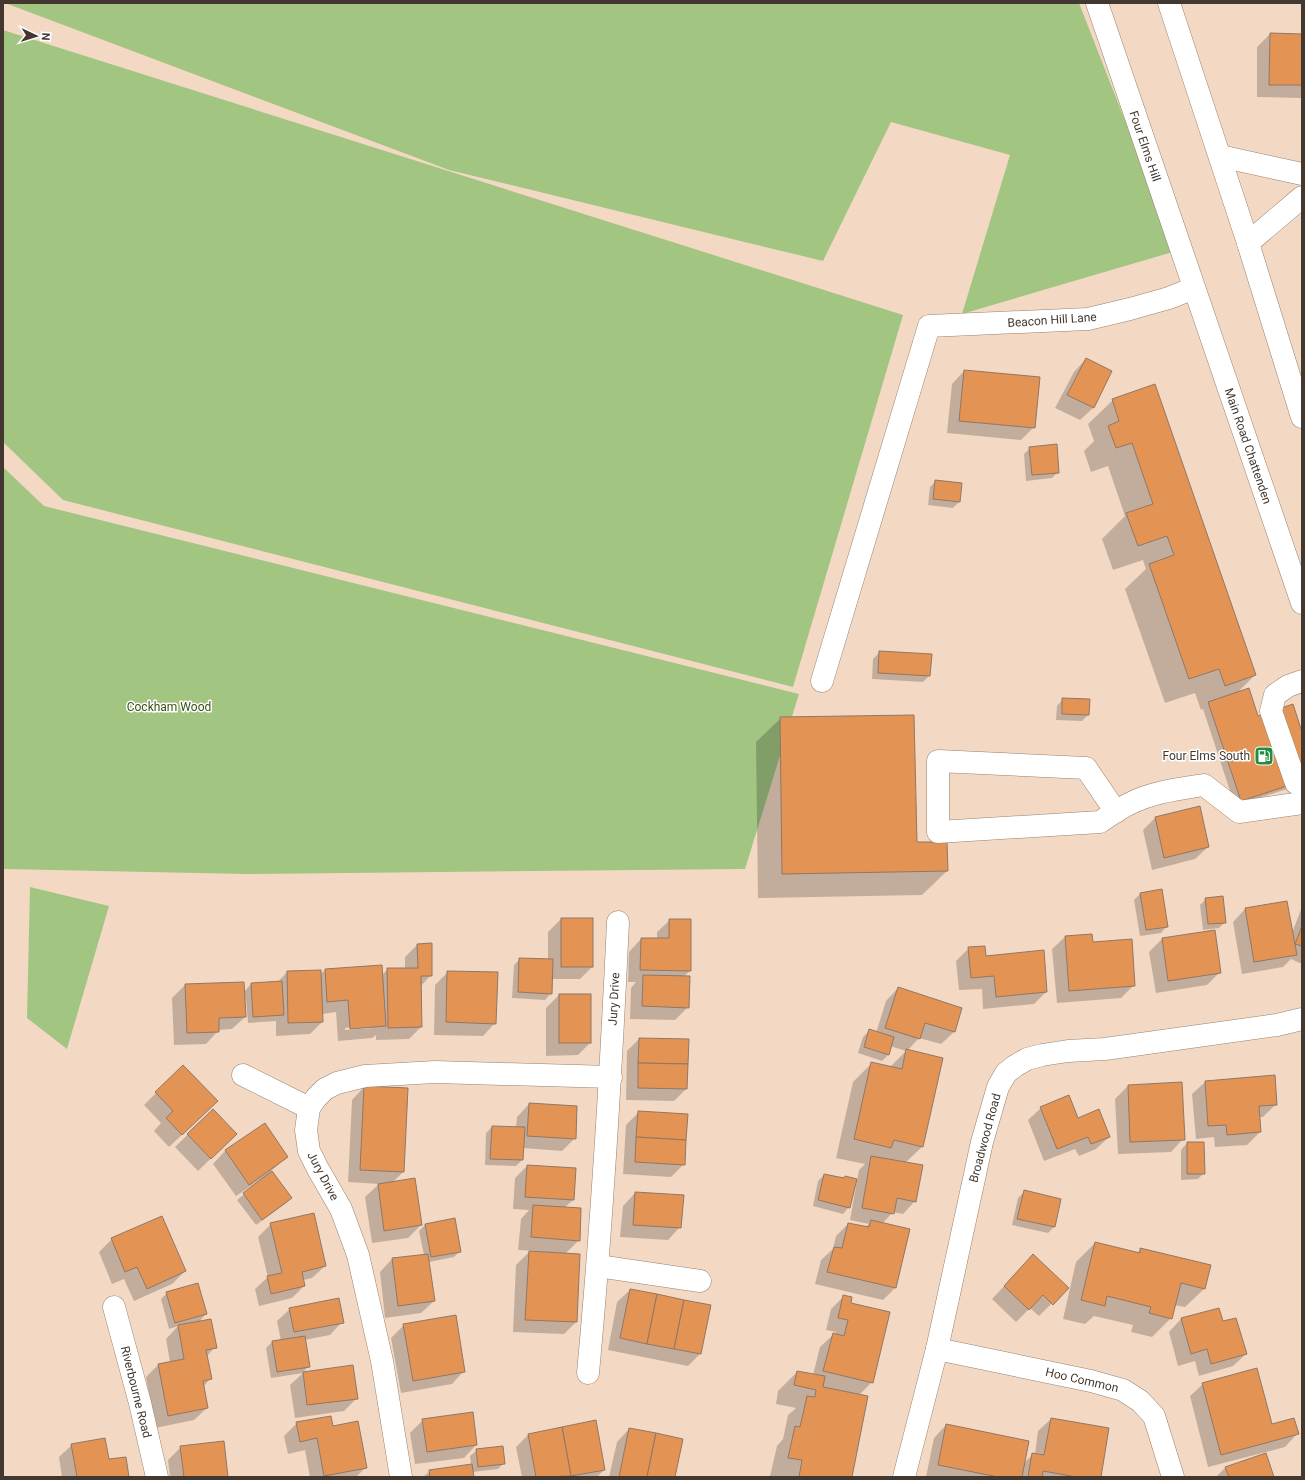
<svg xmlns="http://www.w3.org/2000/svg" width="1305" height="1480" viewBox="0 0 1305 1480" font-family="Roboto,sans-serif">
<style>
.green{fill:#a2c582}
.shadow{fill:#0003;fill-rule:evenodd}
.building{fill:#e39353;stroke:#907766}
.lines{fill:none;stroke-linecap:round;stroke-linejoin:round}
.minor-casing{stroke:#98816d;stroke-width:23}
.major-casing{stroke:#98816d;stroke-width:23}
.minor{stroke:#fff;stroke-width:22}
.major{stroke:#fff;stroke-width:22}
.labels{text-anchor:middle;stroke-width:3;stroke-linejoin:round;paint-order:stroke}
.street-label{font-size:12px;fill:#423830;stroke:#fff}
.park-label{font-size:12px;fill:#345012;stroke:#fff}
.poi-label{font-size:12px;fill:#423830;stroke:#fff;text-anchor:end}
</style>
<rect width="100%" height="100%" fill="#f3d9c4"/>
<g class="green">
<path d="M5,3H1079L1176,251L962,314L1010,155L891,122L823,261L449,170Z"/>
<path d="M3,30L903,315L793,687L63,500L3,442Z"/>
<path d="M3,467L44,506L799,694L745,869L246,874L3,869Z"/>
<path d="M30,887L109,906L67,1049L27,1018Z"/>
</g>
<g class="shadow">
<path d="M1270,34L1302,35V98L1257,97V47Z"/>
<path d="M1086,359L1111,372L1093,408L1080,420L1055,408L1074,372Z"/>
<path d="M964,371L1034,427L1021,440L947,433L952,384Z"/>
<path d="M1113,400L1255,675L1237,693L1257,717L1302,735V784L1235,806L1203,709L1201,710L1195,693L1165,703L1125,589L1146,569L1143,560L1113,570L1102,539L1125,516L1108,466L1091,472L1084,451L1094,441L1088,424Z"/>
<path d="M1030,448L1058,472L1052,478L1026,481L1024,454Z"/>
<path d="M936,481L959,502L953,508L928,505L930,487Z"/>
<path d="M879,653L929,676L923,682L872,679L873,659Z"/>
<path d="M1063,699L1088,715L1082,721L1056,720L1057,706Z"/>
<path d="M781,718L947,871L922,895L758,898L756,742Z"/>
<path d="M1199,807L1208,847L1195,859L1152,870L1143,830L1155,818Z"/>
<path d="M1140,894L1167,926L1161,933L1140,936L1134,900Z"/>
<path d="M1206,899L1225,922L1219,928L1203,930L1200,905Z"/>
<path d="M1302,907V964L1291,959L1283,967L1242,974L1233,922L1245,909L1292,933Z"/>
<path d="M561,919L592,967L580,979H552L551,993L545,1000L512,998L514,965L520,959L548,960V932Z"/>
<path d="M670,920L690,971L683,977L688,1007L675,1020L630,1019L631,988L636,982H628L629,952L641,939H657V932Z"/>
<path d="M1214,931L1220,972L1207,985L1156,993L1149,952L1162,939Z"/>
<path d="M1091,935L1092,943L1134,985L1121,998L1057,1003L1052,949L1065,937Z"/>
<path d="M417,945L431,975L421,986V1027L409,1039L376,1040V1035L372,1038L338,1041L336,1012L322,1014V1022L310,1034L276,1036V1021L248,1023L246,999H244L245,1017L232,1029L218,1030V1031L206,1044L174,1045L172,998L185,985L243,983L244,992L251,984L277,983L287,972L320,975L325,970L382,975L388,969H405V957ZM373,1026V1028L345,1030V1028Z"/>
<path d="M969,948L986,957L1046,992L1034,1004L983,1009L982,989L959,990L956,961Z"/>
<path d="M448,972L495,1023L483,1036L434,1035L435,985Z"/>
<path d="M898,988L961,1008L954,1032L941,1044L919,1038L907,1051L923,1146L905,1163L915,1201L903,1214L893,1212L882,1224L896,1287L883,1300L815,1284L821,1260L833,1249L836,1236L848,1224L865,1227L869,1224L850,1220L859,1170L865,1164L836,1158L853,1082L872,1063L890,1067L906,1051L890,1046L888,1055L882,1061L858,1053L863,1037L869,1031L876,1033L886,1001Z"/>
<path d="M559,995L590,1043L578,1055L546,1056V1008Z"/>
<path d="M639,1039L686,1089L674,1101L626,1100L627,1051Z"/>
<path d="M183,1066L204,1114L169,1147L154,1131L161,1123L144,1105Z"/>
<path d="M1205,1082L1276,1104L1263,1117H1259L1260,1132L1247,1145L1215,1147L1214,1137L1196,1139L1192,1094Z"/>
<path d="M1181,1083L1183,1139L1171,1152L1118,1154L1115,1099L1128,1086Z"/>
<path d="M364,1087L403,1172L393,1182L421,1225L408,1238L372,1243L365,1197L379,1184L348,1182L352,1100Z"/>
<path d="M529,1104L575,1138L562,1151L523,1148L522,1160L516,1166L485,1165L486,1133L492,1127L516,1128L517,1117Z"/>
<path d="M1041,1108L1077,1119L1109,1137L1096,1149L1079,1156L1075,1149L1044,1161L1028,1120Z"/>
<path d="M213,1110L236,1134L198,1171L175,1147Z"/>
<path d="M639,1112L684,1164L671,1177L623,1174L626,1125Z"/>
<path d="M265,1124L287,1157L271,1171L291,1198L285,1204L256,1225L237,1200L262,1180L261,1179L236,1196L213,1164L225,1151Z"/>
<path d="M1187,1143H1203L1204,1173L1198,1179L1181,1180V1150Z"/>
<path d="M527,1166L573,1200L564,1208L579,1240L565,1254L576,1322L564,1334L513,1332L516,1265L529,1252L538,1253V1251L518,1250L521,1219L529,1210L513,1209L515,1178Z"/>
<path d="M824,1175L849,1207L843,1214L813,1206L818,1181Z"/>
<path d="M1024,1192L1054,1227L1048,1233L1012,1225L1018,1198Z"/>
<path d="M635,1193L680,1227L668,1240L620,1237L623,1206Z"/>
<path d="M271,1224L325,1266L312,1278L303,1280L304,1286L292,1298L259,1306L255,1289L268,1277L258,1237Z"/>
<path d="M426,1224L460,1251L454,1257L429,1262L434,1301L421,1313L385,1318L380,1272L392,1259L424,1255L419,1231Z"/>
<path d="M112,1239L185,1271L172,1284L134,1301L124,1279L112,1284L99,1252Z"/>
<path d="M1095,1243L1137,1253L1141,1249L1204,1289L1185,1307L1174,1305L1171,1318L1152,1337L1131,1332L1133,1325L1094,1316L1085,1324L1063,1319L1076,1262Z"/>
<path d="M1021,1268L1067,1288L1039,1316L1030,1308L1016,1322L992,1299Z"/>
<path d="M630,1290L700,1354L688,1366L608,1350L617,1302Z"/>
<path d="M167,1293L206,1314L198,1323L215,1347L206,1357L210,1379L203,1387L207,1408L194,1420L155,1428L146,1377L158,1365L170,1362L166,1339L178,1326L169,1329L161,1299Z"/>
<path d="M844,1296L849,1304L872,1382L859,1395L851,1477L770,1476L777,1446L783,1439L788,1415L796,1408L776,1404L778,1391L797,1372L813,1375L820,1347L833,1335H835L836,1332L826,1330L831,1309Z"/>
<path d="M290,1309L342,1322L330,1335L304,1340L308,1367L302,1373L352,1366L357,1398L344,1411L295,1418L290,1385L303,1373L271,1378L266,1348L272,1342L281,1341L277,1321Z"/>
<path d="M1218,1309L1222,1322L1246,1354L1233,1366L1199,1376L1195,1361L1178,1366L1169,1332L1181,1319Z"/>
<path d="M404,1325L464,1371L452,1384L401,1393L391,1338Z"/>
<path d="M1203,1384L1271,1425L1297,1434L1285,1447L1208,1467L1190,1396Z"/>
<path d="M1051,1419L1100,1477H926L934,1438L946,1425L1024,1463L1033,1454H1035L1038,1431Z"/>
<path d="M423,1420L476,1445L464,1458L415,1464L410,1433Z"/>
<path d="M297,1423L366,1467L356,1477H310L305,1450L288,1454L284,1436Z"/>
<path d="M629,1429L674,1477H609L617,1442Z"/>
<path d="M528,1435L604,1470L597,1477H522L516,1447Z"/>
<path d="M72,1445L108,1460L128,1477H62L59,1457Z"/>
<path d="M181,1447L227,1477H170L168,1460Z"/>
<path d="M477,1450L504,1463L498,1469L472,1472L473,1477H423L430,1471L471,1465L470,1456Z"/>
<path d="M1226,1467L1272,1477H1216Z"/>
</g>
<g class="building">
<path d="M1270,33L1302,34V85H1269Z"/>
<path d="M1086,358L1112,371L1094,408L1067,395Z"/>
<path d="M964,370L1040,377L1035,428L959,421Z"/>
<path d="M1155,384L1256,675L1225,686L1219,669L1189,679L1149,564L1174,555L1167,536L1138,546L1126,513L1153,504L1132,443L1116,448L1108,426L1119,421L1112,399Z"/>
<path d="M1057,444L1059,473L1032,475L1029,447Z"/>
<path d="M935,480L962,483L960,502L933,499Z"/>
<path d="M879,651L932,654L930,676L878,673Z"/>
<path d="M1249,688L1258,716L1293,704L1302,732V781L1241,801L1208,702Z"/>
<path d="M1062,698L1090,699L1089,715L1062,714Z"/>
<path d="M914,715L917,842H947L948,871L782,874L780,717Z"/>
<path d="M1200,806L1209,847L1164,858L1155,817Z"/>
<path d="M1162,889L1168,927L1146,930L1140,893Z"/>
<path d="M1223,896L1226,923L1208,924L1205,898Z"/>
<path d="M1287,901L1297,955L1254,962L1245,908Z"/>
<rect x="561" y="918" width="32" height="49"/>
<path d="M669,919H691V971L640,970L641,938H669Z"/>
<path d="M1302,926V946L1295,944Z"/>
<path d="M1215,930L1221,973L1168,981L1162,938Z"/>
<path d="M1092,934L1093,942L1132,939L1135,986L1069,991L1065,936Z"/>
<path d="M432,943V976H421L422,1027L388,1028L387,968H418L417,944Z"/>
<path d="M985,946L986,956L1044,950L1047,992L996,997L994,976L971,978L968,947Z"/>
<path d="M519,958L553,959L552,994L518,992Z"/>
<path d="M382,965L386,1026L350,1029L348,1000L327,1002L325,969Z"/>
<path d="M321,970L323,1022L288,1023L287,971Z"/>
<path d="M447,971L498,972L496,1024L446,1022Z"/>
<path d="M643,975L690,976L689,1008L642,1006Z"/>
<path d="M282,981L284,1015L253,1017L251,983Z"/>
<path d="M244,982L246,1017L219,1018V1032L187,1033L185,984Z"/>
<path d="M898,987L962,1008L955,1032L925,1023L920,1039L885,1028Z"/>
<rect x="559" y="994" width="32" height="49"/>
<path d="M869,1029L894,1037L889,1055L864,1047Z"/>
<path d="M639,1038L689,1039L688,1064L638,1063Z"/>
<path d="M906,1049L943,1058L923,1147L894,1140L891,1148L854,1139L871,1062L902,1069Z"/>
<path d="M638,1063L688,1064L687,1089L638,1088Z"/>
<path d="M183,1065L218,1101L182,1135L166,1118L173,1111L155,1092Z"/>
<path d="M1275,1075L1277,1105L1259,1106L1261,1132L1227,1135L1226,1125L1208,1126L1205,1081Z"/>
<path d="M1182,1082L1185,1140L1130,1142L1128,1085Z"/>
<path d="M364,1086L408,1088L404,1172L360,1170Z"/>
<path d="M1069,1095L1078,1118L1099,1109L1110,1137L1091,1144L1088,1137L1057,1149L1040,1107Z"/>
<path d="M529,1103L577,1106L576,1139L527,1136Z"/>
<path d="M213,1109L237,1134L211,1159L187,1134Z"/>
<path d="M638,1111L688,1114L686,1140L636,1137Z"/>
<path d="M265,1123L288,1157L249,1185L225,1150Z"/>
<path d="M492,1126L525,1127L523,1160L490,1159Z"/>
<path d="M636,1137L686,1140L685,1165L635,1162Z"/>
<path d="M1187,1142H1204L1205,1174H1187Z"/>
<path d="M871,1156L923,1165L916,1202L897,1198L894,1214L862,1208Z"/>
<path d="M527,1165L576,1168L574,1200L525,1197Z"/>
<path d="M272,1171L292,1198L262,1220L243,1193Z"/>
<path d="M824,1174L844,1178L845,1176L857,1179L850,1208L818,1200Z"/>
<path d="M415,1178L422,1225L384,1231L378,1184Z"/>
<path d="M1024,1190L1061,1199L1055,1227L1017,1219Z"/>
<path d="M635,1192L684,1195L681,1228L633,1225Z"/>
<path d="M533,1205L581,1208L580,1241L531,1237Z"/>
<path d="M314,1213L326,1266L302,1272L305,1286L271,1294L267,1276L282,1273L270,1223Z"/>
<path d="M162,1216L186,1271L147,1289L137,1267L125,1272L111,1238Z"/>
<path d="M455,1218L461,1252L431,1257L425,1224Z"/>
<path d="M871,1220L910,1229L896,1288L827,1272L834,1247L842,1248L848,1223L869,1227Z"/>
<path d="M1095,1242L1140,1253V1248L1211,1265L1205,1289L1181,1283L1172,1319L1149,1313L1151,1307L1107,1296L1105,1306L1081,1300Z"/>
<path d="M529,1251L580,1254L577,1322L525,1320Z"/>
<path d="M428,1254L435,1301L398,1306L392,1258Z"/>
<path d="M1033,1254L1069,1288L1053,1305L1043,1295L1029,1310L1004,1286Z"/>
<path d="M198,1283L207,1314L175,1323L166,1292Z"/>
<path d="M630,1289L657,1294L647,1344L620,1338Z"/>
<path d="M657,1294L684,1300L674,1349L647,1344Z"/>
<path d="M843,1295L852,1297L851,1303L890,1312L873,1383L823,1371L833,1333L844,1336L848,1320L838,1318Z"/>
<path d="M339,1298L344,1323L294,1332L289,1308Z"/>
<path d="M684,1300L711,1305L701,1354L674,1349Z"/>
<path d="M1219,1308L1223,1321L1236,1318L1247,1354L1211,1364L1207,1349L1191,1354L1181,1318Z"/>
<path d="M456,1315L465,1372L413,1381L403,1324Z"/>
<path d="M211,1319L217,1348L206,1350L212,1379L203,1381L208,1408L168,1416L158,1364L184,1359L178,1325Z"/>
<path d="M305,1336L310,1367L277,1372L272,1341Z"/>
<path d="M353,1365L358,1399L307,1405L303,1372Z"/>
<path d="M1257,1368L1272,1424L1294,1418L1299,1434L1221,1455L1202,1383Z"/>
<path d="M797,1371L825,1376L823,1387L868,1396L852,1477H799L802,1460L788,1458L795,1426L800,1427L807,1396L815,1397L816,1390L794,1385Z"/>
<path d="M473,1412L477,1445L427,1452L422,1419Z"/>
<path d="M331,1416L333,1426L358,1421L367,1468L324,1476L317,1438L300,1442L296,1422Z"/>
<path d="M1051,1418L1109,1428L1101,1477H1076L1043,1471L1042,1477H1028L1032,1453L1044,1455Z"/>
<path d="M596,1420L605,1470L571,1476L562,1427Z"/>
<path d="M946,1424L1029,1441L1022,1477H998L938,1465Z"/>
<path d="M562,1427L571,1476L536,1477L528,1434Z"/>
<path d="M629,1428L656,1433L647,1477H619Z"/>
<path d="M656,1433L683,1439L675,1477H647Z"/>
<path d="M105,1438L109,1459L126,1457L129,1477H77L71,1444Z"/>
<path d="M224,1441L228,1477H184L180,1446Z"/>
<path d="M503,1446L505,1464L478,1467L476,1449Z"/>
<path d="M1266,1453L1274,1477H1229L1225,1467Z"/>
<path d="M472,1464L474,1477H430L429,1470Z"/>
</g>
<g class="lines">
<g class="minor-casing">
<g id="minor">
<path d="M1220,156L1302,174"/>
<path d="M1248,243L1302,197"/>
<path d="M822,681L929,326L1088,319L1130,309L1169,298L1194,288"/>
<path d="M1302,681L1288,686L1275,695L1271,711L1296,783L1302,784"/>
<path d="M1116,812L1086,768L938,761V832L1100,822C1109,816 1119,809 1129,804C1152,792 1179,789 1204,785L1239,812L1302,803"/>
<path d="M243,1075L309,1108"/>
<path d="M598,1266L700,1281"/>
<path d="M114,1307L140,1403L157,1477"/>
<path d="M937,1349L1091,1381L1123,1390L1140,1401L1154,1416L1173,1477"/>
<path d="M588,1373C602,1223 611,1072 618,922"/>
<path d="M401,1477L382,1361L358,1255L341,1209L318,1169L309,1151L306,1130L309,1108L316,1098L325,1089L337,1083L365,1076L435,1072L611,1077"/>
<path d="M904,1477L937,1349L982,1142L998,1087L1006,1073L1015,1066L1027,1059L1042,1055L1068,1051L1105,1049L1277,1025L1302,1019"/>
</g>
</g>
<g class="major-casing">
<g id="major">
<path d="M1097,3L1302,603"/>
<path d="M1169,3L1248,243L1302,417"/>
</g>
</g>
<use href="#minor" class="minor"/>
<use href="#major" class="major"/>
</g>
<defs>
<g id="fuel-square" transform="scale(1)"><rect x="-9" y="-9" width="18" height="18" rx="4" fill="#228c43" stroke="#fff"/><path d="M-5.5-6h7V0h2V4h1.3V-2.5L3-4.5l.8-.8L6-3V5H2.5V1h-1V6h-7ZM-4.2-4.7v3.2H.2V-4.7Z" fill="#fff"/></g>
</defs>
<g fill-rule="evenodd">
<use href="#fuel-square" x="1264" y="756"/>
</g>
<g class="labels">
<g class="street-label">
<text transform="translate(1145 146) rotate(71)" y="4">Four Elms Hill</text>
<text transform="translate(1052 320) rotate(-4)" y="4">Beacon Hill Lane</text>
<text transform="translate(1248 446) rotate(71)" y="4">Main Road Chattenden</text>
<text transform="translate(614 999) rotate(-87)" y="4">Jury Drive</text>
<text transform="translate(985 1138) rotate(-75)" y="4">Broadwood Road</text>
<text transform="translate(323 1176) rotate(62)" y="4">Jury Drive</text>
<text transform="translate(1082 1380) rotate(13)" y="4">Hoo Common</text>
<text transform="translate(136 1392) rotate(76)" y="4">Riverbourne Road</text>
</g>
<g class="park-label">
<text x="169" y="711">Cockham Wood</text>
</g>
<g class="poi-label">
<text x="1250" y="760">Four Elms South</text>
</g>
</g>
<rect width="1305" height="1480" fill="none" stroke="#423830" stroke-width="8"/>
<g transform="translate(36 36) rotate(94)" stroke="#ffffff" stroke-width="3" paint-order="stroke">
<path d="M0-3L7 15L0 10L-7 15Z" fill="#423830"/>
<text y="-6" font-size="11" font-weight="bold" text-anchor="middle" fill="#423830">N</text>
</g>
</svg>
